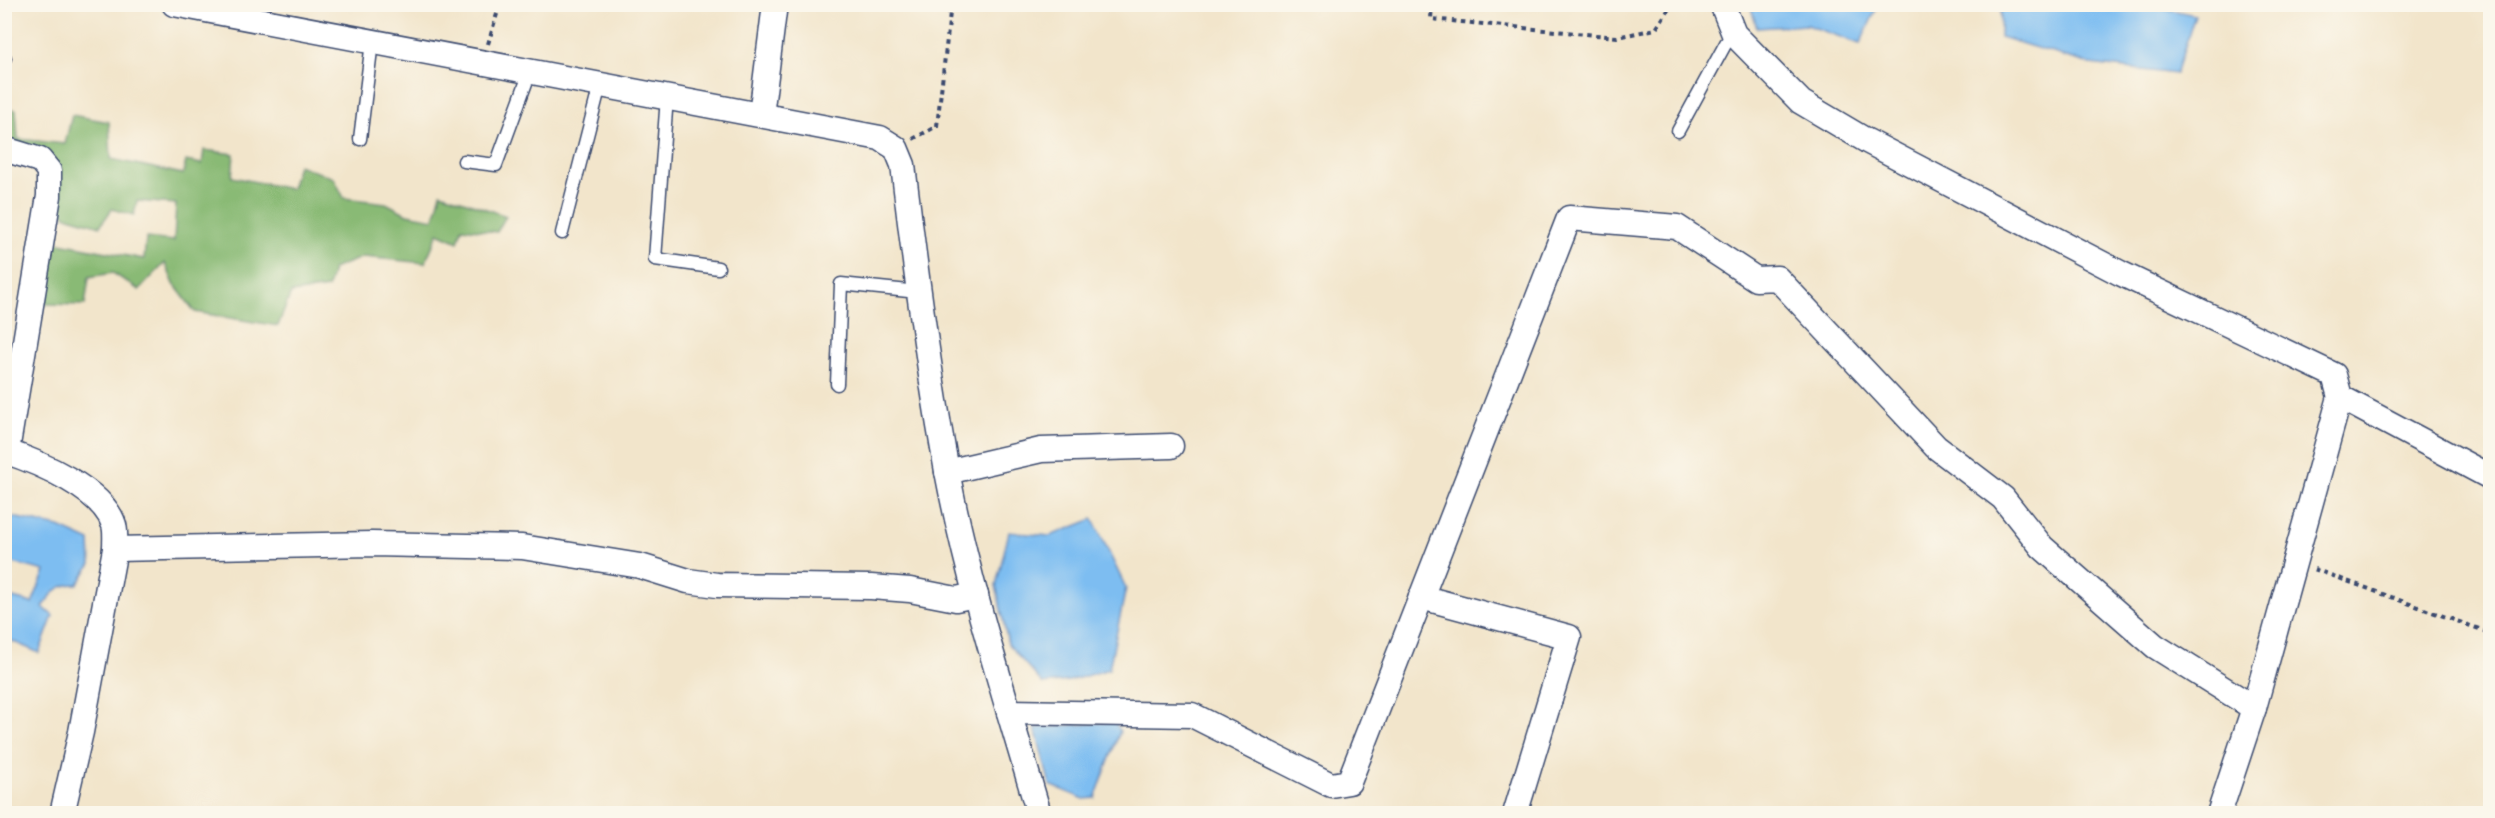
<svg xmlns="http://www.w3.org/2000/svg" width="2495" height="818" viewBox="0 0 2495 818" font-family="Caveat,sans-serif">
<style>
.forest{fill:#89ba74;stroke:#527469;stroke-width:1.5}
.water{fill:#7dbdf1;stroke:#4c76a8;stroke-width:1.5}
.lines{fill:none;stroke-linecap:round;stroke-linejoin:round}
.service-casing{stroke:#3b4a6e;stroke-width:15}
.minor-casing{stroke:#3b4a6e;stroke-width:27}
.path{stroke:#3b4a6e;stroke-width:4;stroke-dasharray:4.5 4.5;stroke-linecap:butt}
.service{stroke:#fff;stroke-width:12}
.minor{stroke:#fff;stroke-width:24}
</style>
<rect width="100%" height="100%" fill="#fbf7ec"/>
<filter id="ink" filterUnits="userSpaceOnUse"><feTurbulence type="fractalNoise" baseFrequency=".0167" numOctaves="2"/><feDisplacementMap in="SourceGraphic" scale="12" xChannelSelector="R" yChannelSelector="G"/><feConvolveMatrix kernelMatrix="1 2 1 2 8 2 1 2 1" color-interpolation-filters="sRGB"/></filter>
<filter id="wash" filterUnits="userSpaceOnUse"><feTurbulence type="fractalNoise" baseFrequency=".008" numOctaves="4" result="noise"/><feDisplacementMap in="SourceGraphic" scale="24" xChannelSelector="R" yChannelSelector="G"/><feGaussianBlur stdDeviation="1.35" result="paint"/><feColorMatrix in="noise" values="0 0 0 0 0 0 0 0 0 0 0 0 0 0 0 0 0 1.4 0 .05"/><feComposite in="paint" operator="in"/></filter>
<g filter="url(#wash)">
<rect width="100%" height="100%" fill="#f2e5cb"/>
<path class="forest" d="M4,108L16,110L18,139L65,144L72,115L109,122L111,159L183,174L186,161L202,164L204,150L234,154L232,177L291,189L298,165L334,178L344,198L386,203L407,214L434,219L441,193L506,216L497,232L462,228L458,242L438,233L425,263L363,257L333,269L328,288L291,293L278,326L195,312L174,284L165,263L139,290L113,273L89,277L85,305L45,304L49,241L144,259L146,238L174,241L176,204L137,201L134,215L112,209L100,226L69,217L42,200L40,165L5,136Z"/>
<g class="water">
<path d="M1750,5V4L1878,5L1860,44L1807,25L1757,28Z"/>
<path d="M2149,5L2195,15L2176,74L2090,64L2000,37L2001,5Z"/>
<path d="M13,517L59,527L90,541L91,564L78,584C58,584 53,592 43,607L53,616L39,653L5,638V596L32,603L45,571L5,561V518Z"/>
<path d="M1093,519L1126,588L1109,669L1069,681L1043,684L1008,644L996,585L1009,532L1050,536Z"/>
<path d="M1115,722L1120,731L1095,798L1084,799L1050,785L1035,728Z"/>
</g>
</g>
<g filter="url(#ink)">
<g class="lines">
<g class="service-casing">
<g id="service">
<path d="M4,58H5"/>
<path d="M667,97L655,259L718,268"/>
<path d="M1678,131L1726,43L1734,34"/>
<path d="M360,139L372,42"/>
<path d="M464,161L496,165L530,72"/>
<path d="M562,233L600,85"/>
<path d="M837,384L841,284L918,292"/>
</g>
</g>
<g class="minor-casing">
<g id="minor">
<path d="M174,4L880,138L896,148L903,165C915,267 928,369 947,471C969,587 1006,700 1039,814"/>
<path d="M1722,4L1734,34L1801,102L1867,141L2120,273L2334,375L2340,397L2490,477"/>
<path d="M761,115L775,4"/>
<path d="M4,149L40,160L49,171V196L7,451"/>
<path d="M4,451C38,462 103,489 114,525C116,532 115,541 115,549L81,732L62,814"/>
<path d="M947,472L1041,450L1171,446"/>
<path d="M115,549L372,544L522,547L640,566L688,581L717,585L871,587L910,590L956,599L976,595"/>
<path d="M1421,597L1569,637L1515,814"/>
<path d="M1009,712L1192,715L1331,785L1349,782L1569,218L1677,227L1756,279L1777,278L1936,447L2003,498L2042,547L2155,646L2254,708"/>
<path d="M2219,814L2254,708L2340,397"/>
</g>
</g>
<g class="path">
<path d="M1432,4L1431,19L1617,37L1656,29L1672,4"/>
<path d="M488,44L500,4"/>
<path d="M913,139L937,126L951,4"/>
<path d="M2314,569L2490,633"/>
</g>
<use href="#service" class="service"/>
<use href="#minor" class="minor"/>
</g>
</g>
<rect width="2495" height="818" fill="none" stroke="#fbf7ec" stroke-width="24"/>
</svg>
